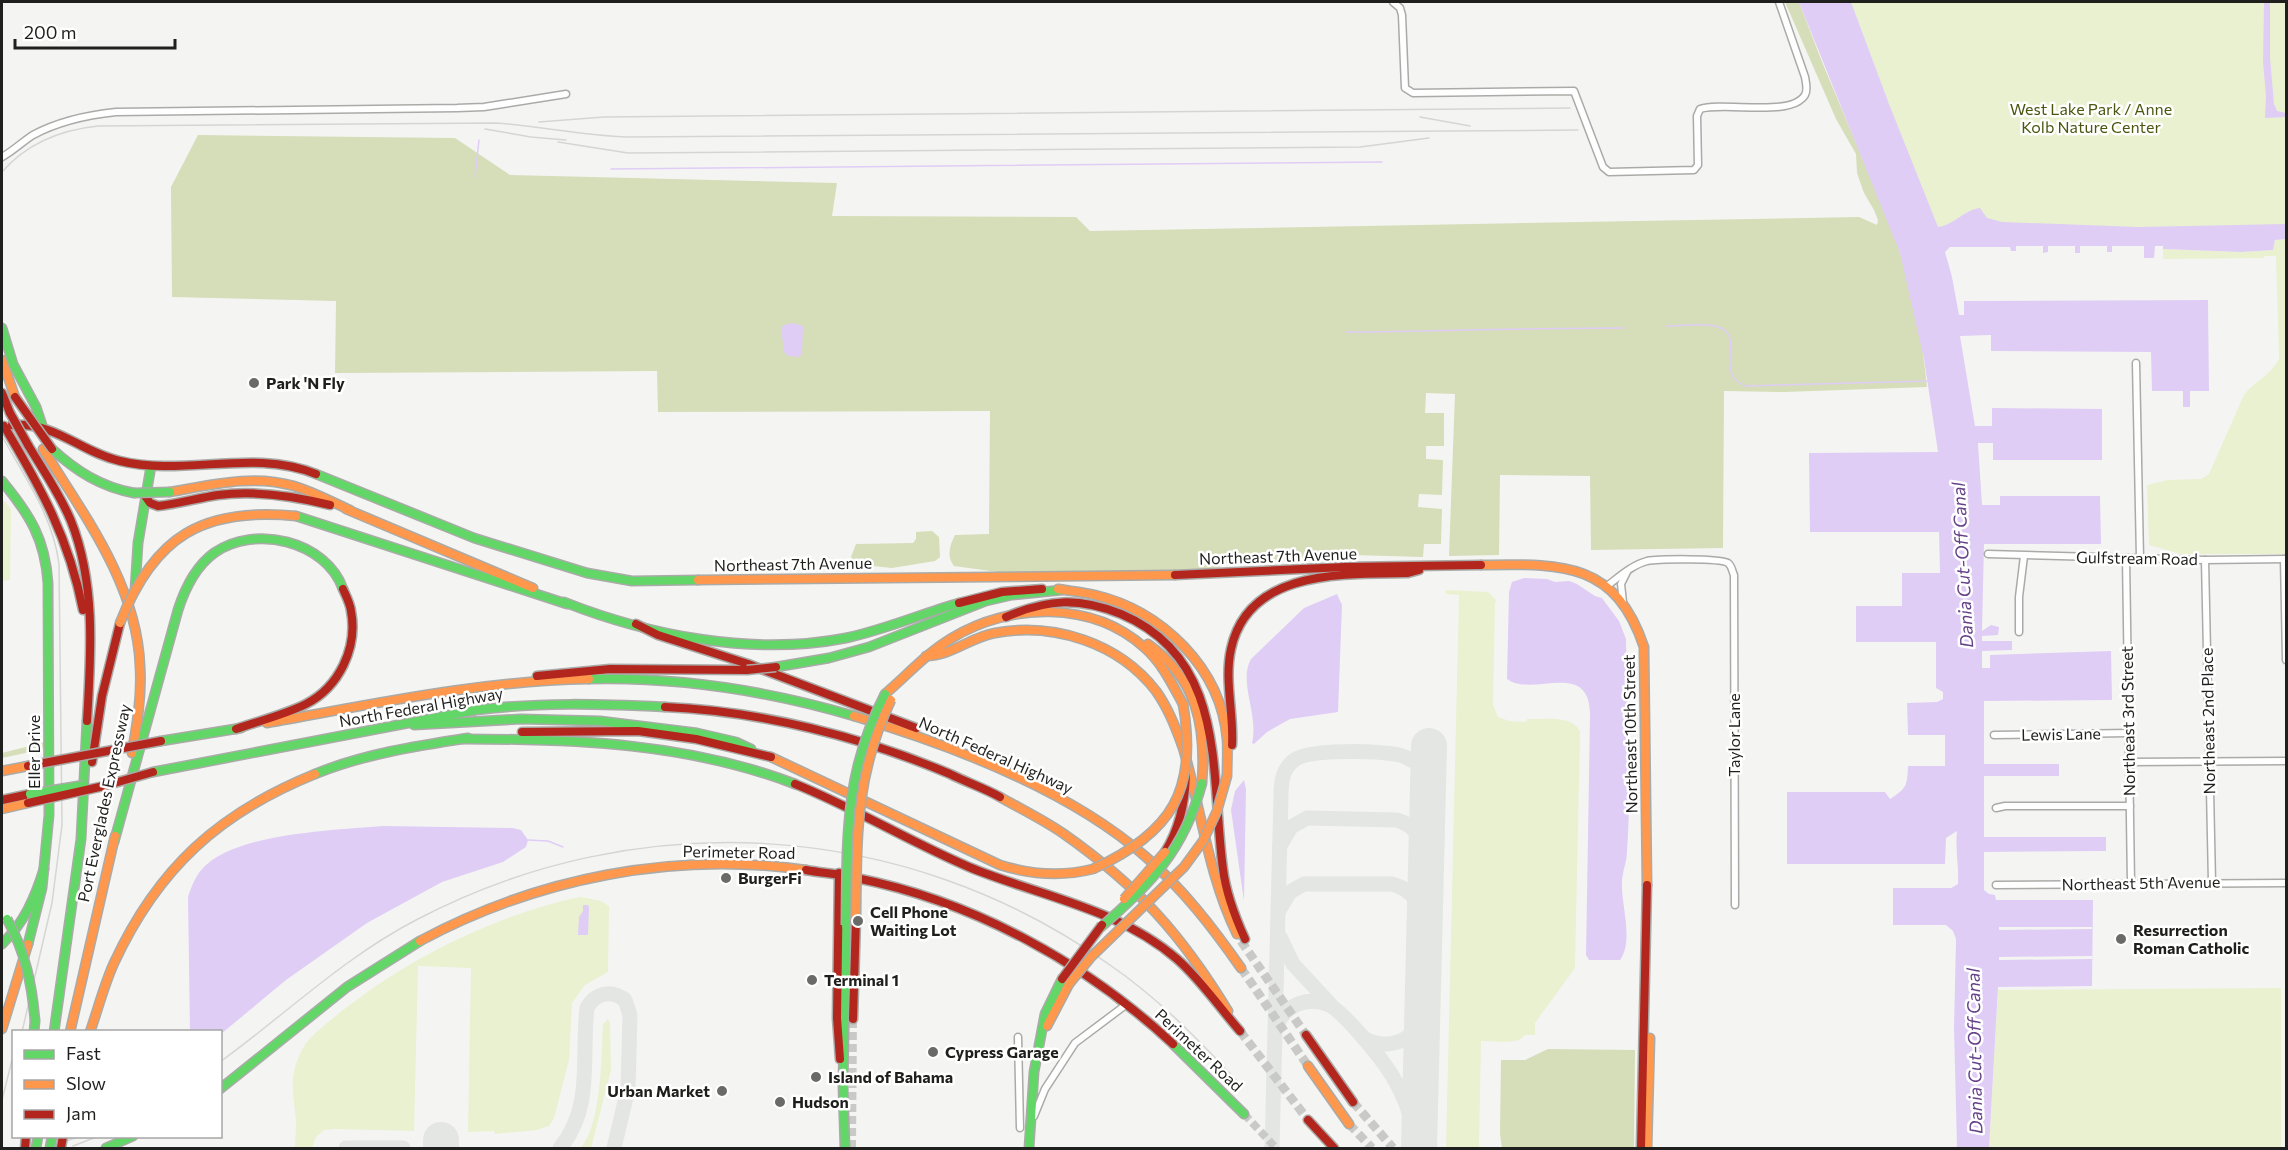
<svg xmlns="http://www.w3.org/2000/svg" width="2288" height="1150" viewBox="0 0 2288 1150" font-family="Commissioner,sans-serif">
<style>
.green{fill:#e9f1d0}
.forest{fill:#d5ddb9}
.water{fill:#dfcdf6}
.pier{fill:#f4f5f2}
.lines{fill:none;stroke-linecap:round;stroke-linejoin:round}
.stream{stroke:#dfcdf6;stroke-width:1.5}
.taxiway{stroke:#e4e6e3;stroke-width:15}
.runway{stroke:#e4e6e3;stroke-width:36}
.secondary-tunnel{stroke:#c9cac8;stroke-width:8;stroke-dasharray:8 4;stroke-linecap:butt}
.primary-tunnel{stroke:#c9cac8;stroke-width:9;stroke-dasharray:9 4.5;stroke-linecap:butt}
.street-casing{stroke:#aaaba8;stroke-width:9}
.fast-casing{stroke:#aaaba8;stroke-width:11}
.slow-casing{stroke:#aaaba8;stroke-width:11}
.jam-casing{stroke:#aaaba8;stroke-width:11}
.street{stroke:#fdfefd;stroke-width:6}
.fast{stroke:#63d668;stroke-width:8}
.slow{stroke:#ff974d;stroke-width:8}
.jam{stroke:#b3261e;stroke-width:8}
.rail{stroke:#d5d6d4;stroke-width:1.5}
.fast-bridge-casing{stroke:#aaaba8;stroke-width:11;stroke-linecap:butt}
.slow-bridge-casing{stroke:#aaaba8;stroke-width:11;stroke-linecap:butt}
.jam-bridge-casing{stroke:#aaaba8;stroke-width:11;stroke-linecap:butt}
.fast-bridge{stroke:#63d668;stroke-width:8}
.slow-bridge{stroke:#ff974d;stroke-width:8}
.jam-bridge{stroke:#b3261e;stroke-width:8}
.poi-dot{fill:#6a6b68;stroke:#fff;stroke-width:2}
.labels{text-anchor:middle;stroke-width:5;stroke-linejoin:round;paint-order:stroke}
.park-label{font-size:16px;fill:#4b560f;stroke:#fff}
.poi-label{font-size:16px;font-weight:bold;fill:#1f201e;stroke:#fff;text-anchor:start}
.street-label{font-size:16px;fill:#1f201e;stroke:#fff}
.water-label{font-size:18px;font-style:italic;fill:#654288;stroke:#fff}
</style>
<rect width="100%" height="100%" fill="#f4f5f2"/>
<g class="green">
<path d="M1851,2H2286V235L1937,234Z"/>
<path d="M2286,239V554H2181L2149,545L2147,485L2168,480L2201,479L2209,474L2244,395C2254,382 2272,374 2279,359L2276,256H2265L2263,258L2163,259V249L2241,252L2273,250L2275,240Z"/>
<path d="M2,499L11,509L10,580L2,581Z"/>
<path d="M1446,590L1488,592L1497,601L1495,602L1493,705L1498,717L1509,721L1526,722L1527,719C1543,720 1573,714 1580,732L1575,968L1535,1023V1035H1525C1517,1046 1496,1040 1481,1041L1479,1148H1446L1459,595L1446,594Z"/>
<path d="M581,897L601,901L609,906L608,972L585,985L572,1003L569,1060L554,1118L549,1126L537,1130L495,1134L494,1131L468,1132L471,968L418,966L414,1131L334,1129L324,1130L316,1137L312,1148H295C295,1139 296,1130 296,1121C294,1096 288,1079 300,1054C307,1037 323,1027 337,1015C393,970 459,934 528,911C545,906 562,900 581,897Z"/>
<path d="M2281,988V1148H1989L1998,990Z"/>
<path d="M608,1019L610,1023L611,1070L591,1148H581C602,1121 601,1058 603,1024Z"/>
</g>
<g class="forest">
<path d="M1785,2H1799L1822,62L1892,229C1910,280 1922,334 1927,387L1784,392L1724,391L1723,548L1591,550L1590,476L1500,475L1499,555L1449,556L1455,394L1426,393L1425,413H1444V446H1426V459L1443,460L1442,495L1419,494L1418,507L1442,509L1441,544H1424L1423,557L1352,555L1225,563L1213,571L1005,573L954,566C946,556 950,545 955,535L989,534L990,411L658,412L657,371L335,373L336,301L172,297L171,187L198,135L455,138L510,175L837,183L832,216L1076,217L1090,231L1859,217L1877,225L1878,220L1874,210L1864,193L1857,173L1856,154L1836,119Z"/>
<path d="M932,531L939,537L940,557L935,561L892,568L853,564L851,557L856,544L913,543L916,539V532Z"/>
<path d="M49,741V748L2,758V753Z"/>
<path d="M1548,1049L1635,1050L1634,1148H1502L1500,1134L1501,1060H1525Z"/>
</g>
<g class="water">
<path d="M1799,2H1851L1889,104L1938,227C1954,225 1964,210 1980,208L1987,218L2002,222L2138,227L2286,224V239L2275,240L2273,250L2241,252L2163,249V246H2155L2154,258H2144V246H2112V252H2107V246H2080V253H2075V246H2048V252L2043,253V246H2016V251H2011L2010,247H1950L1945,252L1952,277L1959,315H1964V301L2208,300L2209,391H2190V407H2183V391H2152L2151,352L1991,351V335L1960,336L1975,426H1992V408L2102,409V460H1993V443H1978L1982,505H2000V496H2100L2101,544H1984L1982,631L1991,625L1999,627L1998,635L1982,636V641H2012V650L1982,651V668H1990V655L2111,651L2112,700L1984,701V764H2059V776H1984V837H2106V851L1984,852V890L1989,894L1995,895L1996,900H2093L2092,986L1998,987L1989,1148H1957L1954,1028L1956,939L1953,931L1946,925H1893V888H1951L1958,884C1959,866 1955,849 1957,831L1946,838L1945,864H1787V792H1885L1890,799C1907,788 1907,786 1908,766H1945V735H1908L1907,703L1937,702L1943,699V692L1936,688V642H1856V606H1902V573H1940L1939,532H1810L1809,453L1938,452L1924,359L1900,253Z"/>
<path d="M2264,2H2270V58L2274,104L2277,111L2286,113V117L2265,118L2266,96L2263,62Z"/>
<path d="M793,323L803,326L802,354L799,357L788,356L784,352L781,328L784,325Z"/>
<path d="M1524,578L1547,579L1555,582L1569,581L1577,584L1595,596L1602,598L1619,621L1626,639C1627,709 1632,782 1627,851C1627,862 1622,872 1622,883C1621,905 1634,941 1620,960H1589L1586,955L1590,715C1590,658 1532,698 1507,679L1509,592L1512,582Z"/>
<path d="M1337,594L1342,605L1338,712L1290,719L1267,732L1254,744L1252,743C1259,714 1238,682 1251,659L1304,608Z"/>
<path d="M1244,780L1246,789L1244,901L1231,810L1235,791Z"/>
<path d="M383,826L513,828L521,830L528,840L526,847L503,862L442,882L367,923L286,980L221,1034L220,1032L190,1031L188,897C192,885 196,874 206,865C240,833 337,830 383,826Z"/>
<path d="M583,905H588L589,907L588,935H578L579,917L583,911Z"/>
</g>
<g class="pier">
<path d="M1999,927H2092V929L1999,930Z"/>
<path d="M2092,956V959L1999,960V957Z"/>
</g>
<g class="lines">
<g class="stream">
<path d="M611,169L1382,162"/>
<path d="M475,177L479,140"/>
<path d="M1666,326C1680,326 1709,322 1721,328C1745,340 1713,374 1746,386L1928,381"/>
<path d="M1346,332C1439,331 1531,328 1624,328"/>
<path d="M528,840L548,841L563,847"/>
</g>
<g class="taxiway">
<path d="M1280,846L1291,827L1307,818L1397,820C1418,826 1424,843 1426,863"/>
<path d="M1279,910L1290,892L1304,884H1392C1415,890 1422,907 1424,929"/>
<path d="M1280,937L1293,964L1331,1005"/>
<path d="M1276,1029C1279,1019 1285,1010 1296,1005C1307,1000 1320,1000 1331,1006C1347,1016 1385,1062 1394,1079C1407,1101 1414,1124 1416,1148"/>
<path d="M1365,1039C1382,1048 1405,1045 1416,1028C1420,1021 1421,1012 1423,1005"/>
<path d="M346,1148H403"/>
<path d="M560,1148C594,1107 581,1057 587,1008C595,993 611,989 625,1000L630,1015L628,1089L614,1148"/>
<path d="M1272,1148L1281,796C1281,783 1282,770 1293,761C1307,748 1379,751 1399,755C1409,757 1419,765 1428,770"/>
</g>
<g class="runway">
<path d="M441,1148V1140"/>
<path d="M1419,1148L1429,746"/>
</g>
<g class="secondary-tunnel">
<path d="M1244,1114L1276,1148"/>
<path d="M852,1148L853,1019"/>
</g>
<g class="primary-tunnel">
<path d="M1241,941L1306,1035"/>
<path d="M1241,968L1308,1066"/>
<path d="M1240,1031L1308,1120"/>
<path d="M1353,1102L1393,1148"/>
<path d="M1349,1124L1372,1148"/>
</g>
<g class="street-casing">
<g id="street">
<path d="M1393,2L1400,8L1402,15L1405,88L1413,93L1574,91L1603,167L1609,172L1694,170L1698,165L1697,116L1700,109C1724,101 1791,118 1805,95C1808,90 1806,83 1805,77L1779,2"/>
<path d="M2,157C13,151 22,142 33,135C59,121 87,115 116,112L457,108L484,107L566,94"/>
<path d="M2136,363L2140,558"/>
<path d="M1988,554L2205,560L2286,559"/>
<path d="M2126,558L2131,883"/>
<path d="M2284,559L2286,660"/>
<path d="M2205,560L2212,882"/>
<path d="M1607,586C1619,577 1632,565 1647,561C1658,559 1720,558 1728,563C1732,566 1732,571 1734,575L1735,905"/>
<path d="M1623,602L1621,584L1627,572"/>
<path d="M2019,632V597L2024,556"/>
<path d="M1994,735L2129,733"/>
<path d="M2129,762L2286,761"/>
<path d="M1996,808L2005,806H2130"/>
<path d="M1996,885L2286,883"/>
<path d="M1018,1037L1020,1128"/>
<path d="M1034,1116L1045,1089L1075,1043L1127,1004"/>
</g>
</g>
<g class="fast-casing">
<g id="fast">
<path d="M2,328L13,364L36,407L42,425"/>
<path d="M52,449C76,471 101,487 134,493"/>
<path d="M316,474L474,538L587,573L632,581L698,580"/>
<path d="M2,481C30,515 45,539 48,583L49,815L42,888L28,944"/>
<path d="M296,516L567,604"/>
<path d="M135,590L138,543L151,466"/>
<path d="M564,602C650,636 754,656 846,638C884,630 921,614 959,603"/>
<path d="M776,667L829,658L869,647L986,601L1012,595L1062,590"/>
<path d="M589,679C678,677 769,691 854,716"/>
<path d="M414,725L521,719L600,721L697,733L736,742L751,749"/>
<path d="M463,739C576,739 688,743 795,784"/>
<path d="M161,741L241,728"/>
<path d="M153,772L476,710C539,702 602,704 665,707"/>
<path d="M315,774C364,754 416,746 468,738"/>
<path d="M114,842L178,610C185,588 195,567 214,553C255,524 326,541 343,589"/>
<path d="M2,944C24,923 35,898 44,869"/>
<path d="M34,1032L35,1021"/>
<path d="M54,1032L81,839L87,721"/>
<path d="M1173,1044L1244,1114"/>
<path d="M220,1089L347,987L420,941"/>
<path d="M36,1148L38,1136"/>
<path d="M106,1148L133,1136"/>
<path d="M845,1148L843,1085L846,925"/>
<path d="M1029,1148L1034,1072L1045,1014L1062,979"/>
</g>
</g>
<g class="slow-casing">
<g id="slow">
<path d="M2,360L15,397"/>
<path d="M43,449C84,515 137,585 140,666C142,695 137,724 132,753"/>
<path d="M170,492C211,485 253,474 294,486C314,492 332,502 350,510"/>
<path d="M346,509L533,588"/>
<path d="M1481,565C1560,564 1615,560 1644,647L1647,885"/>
<path d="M698,580L1175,575"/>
<path d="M1058,589C1070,591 1083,592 1095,595C1162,611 1221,668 1227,739C1228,751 1227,764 1227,776"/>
<path d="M1148,644C1197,679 1206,726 1202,783"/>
<path d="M926,656C951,656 971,637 995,633C1054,622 1119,643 1156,691C1168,708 1175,726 1182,745"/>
<path d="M885,694C907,675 927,653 952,638C1009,603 1092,600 1145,648C1162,663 1172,684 1183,704"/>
<path d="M854,716C951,745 1070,790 1146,857C1183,889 1213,928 1241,968"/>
<path d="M267,723C374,704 479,681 589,679"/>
<path d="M1181,741C1201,805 1207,873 1237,934"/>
<path d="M771,757L1000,865C1032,875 1061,877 1093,869"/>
<path d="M2,771L28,766"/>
<path d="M1000,797C1021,809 1044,820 1064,834C1138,886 1181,934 1228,1011"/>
<path d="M2,809L28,803"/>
<path d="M420,941C537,878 674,851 806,870"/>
<path d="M1047,1026L1069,984"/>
<path d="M2,1029L28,944"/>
<path d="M70,1032L115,836"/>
<path d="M90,1032C98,1009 104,985 114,963C158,868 219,813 315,774"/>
<path d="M1308,1066L1349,1124"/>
<path d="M1647,1148L1650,1038"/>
</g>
</g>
<g class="jam-casing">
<g id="jam">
<path d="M2,393L10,413"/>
<path d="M12,425C56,422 80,452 120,461C184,477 253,448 316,474"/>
<path d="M4,426C41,488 69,538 83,610"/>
<path d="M28,445C43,470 60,494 71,521C96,584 91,654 87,721"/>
<path d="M145,496L150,503L158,506C178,504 198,498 218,495C256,490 294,496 330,505"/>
<path d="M1175,575L1345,567L1481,565"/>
<path d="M959,603L1002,592L1042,589"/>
<path d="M1006,617C1048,599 1078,597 1121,614C1228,659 1210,775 1223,869C1226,894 1235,917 1245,939"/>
<path d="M636,624L658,635L748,664L916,728"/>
<path d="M537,676L610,669L747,670"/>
<path d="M665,707C760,711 863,737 950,774C966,782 984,788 1000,797"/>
<path d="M236,729C259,721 284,715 306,704C339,687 358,648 351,611C350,603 346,596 343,589"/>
<path d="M522,732L638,731L696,739L771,757"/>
<path d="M1232,745C1234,714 1224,680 1231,649C1248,569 1344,574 1408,573L1419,570"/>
<path d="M92,762L102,696L120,623"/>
<path d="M795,784C855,808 910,842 969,867C1039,896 1118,908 1177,959C1201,980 1219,1007 1240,1031"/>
<path d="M2,800L30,794"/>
<path d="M1165,852C1180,828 1185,803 1186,775"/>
<path d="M806,870C822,873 839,874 856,878C973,901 1086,963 1173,1044"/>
<path d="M839,873L837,1018L840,1059"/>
<path d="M853,1019L856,918"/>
<path d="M1306,1035L1353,1102"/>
<path d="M1308,1120L1334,1148"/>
<path d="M25,1148L26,1136"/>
<path d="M1641,1148L1647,885"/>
</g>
</g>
<use href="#street" class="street"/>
<use href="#fast" class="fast"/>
<use href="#slow" class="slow"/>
<use href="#jam" class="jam"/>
<g class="rail">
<path d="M1420,117L1470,126"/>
<path d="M539,122L604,117L1570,108"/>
<path d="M485,129L531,137L566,140"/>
<path d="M558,142L628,153L1360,147L1429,138"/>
<path d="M2,172C27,143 60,130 98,126L496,123C540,126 583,136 628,137L1578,130"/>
<path d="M2,436C25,478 53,516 59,564L62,825L52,903L22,1032"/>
<path d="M220,1062C286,1014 343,958 416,920C638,803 905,819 1110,965C1158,998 1198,1039 1238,1082"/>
<path d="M2,1100L14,1052"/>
<path d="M73,1146L99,1136"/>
<path d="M47,1148L80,1136"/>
</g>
<g class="fast-bridge-casing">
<g id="fast-bridge">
<path d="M134,493L170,492"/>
<path d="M30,794L84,785"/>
<path d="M7,919C25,951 32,984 35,1021"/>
<path d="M846,925C847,839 844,772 885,694"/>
<path d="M1100,928C1151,883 1184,851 1202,783"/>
<path d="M50,1148L52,1136"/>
</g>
</g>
<g class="slow-bridge-casing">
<g id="slow-bridge">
<path d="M120,623C154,536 203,507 296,516"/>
<path d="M1093,869C1172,833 1198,790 1183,704"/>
<path d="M1124,899L1165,852"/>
<path d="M856,918C857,836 855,776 891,700"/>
<path d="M1069,984L1091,957L1184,867L1203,841L1217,811L1227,776"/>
</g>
</g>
<g class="jam-bridge-casing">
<g id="jam-bridge">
<path d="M15,397L52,449"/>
<path d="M10,413L28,445"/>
<path d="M747,670L776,667"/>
<path d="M28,766L161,741"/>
<path d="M28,803L104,786L153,772"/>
<path d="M1062,979L1102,925"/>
<path d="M61,1148L63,1136"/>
</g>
</g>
<use href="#fast-bridge" class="fast-bridge"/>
<use href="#slow-bridge" class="slow-bridge"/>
<use href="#jam-bridge" class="jam-bridge"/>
</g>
<g class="poi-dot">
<circle cx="254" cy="383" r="6"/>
<circle cx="726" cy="878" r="6"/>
<circle cx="858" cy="921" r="6"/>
<circle cx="2121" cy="939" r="6"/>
<circle cx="812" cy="980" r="6"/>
<circle cx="933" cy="1052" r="6"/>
<circle cx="816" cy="1077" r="6"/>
<circle cx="722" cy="1091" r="6"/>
<circle cx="780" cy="1102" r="6"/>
</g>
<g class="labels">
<g class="park-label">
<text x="2091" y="115">West Lake Park / Anne<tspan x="2091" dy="18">Kolb Nature Center</tspan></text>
</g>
<g class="poi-label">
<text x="266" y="389">Park 'N Fly</text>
<text x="738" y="884">BurgerFi</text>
<text x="870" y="918">Cell Phone<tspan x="870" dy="18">Waiting Lot</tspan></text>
<text x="2133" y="936">Resurrection<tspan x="2133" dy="18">Roman Catholic</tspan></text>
<text x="824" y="986">Terminal 1</text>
<text x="945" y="1058">Cypress Garage</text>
<text x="828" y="1083">Island of Bahama</text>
<text x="710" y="1097" text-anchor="end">Urban Market</text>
<text x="792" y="1108">Hudson</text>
</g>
<g class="street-label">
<text transform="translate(1278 556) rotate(-2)" y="6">Northeast 7th Avenue</text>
<text transform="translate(2137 558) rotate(1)" y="6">Gulfstream Road</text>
<text transform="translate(793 564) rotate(-1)" y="6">Northeast 7th Avenue</text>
<text transform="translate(421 707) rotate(-10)" y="6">North Federal Highway</text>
<text transform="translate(2128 721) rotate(-91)" y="6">Northeast 3rd Street</text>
<text transform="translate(2208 721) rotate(-91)" y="6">Northeast 2nd Place</text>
<text transform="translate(1630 734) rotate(-91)" y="6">Northeast 10th Street</text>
<text transform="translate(2061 734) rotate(-1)" y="6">Lewis Lane</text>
<text transform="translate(1734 735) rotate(-90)" y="6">Taylor Lane</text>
<text transform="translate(34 752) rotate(-90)" y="6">Eller Drive</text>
<text transform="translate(996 755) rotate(24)" y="6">North Federal Highway</text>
<text transform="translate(104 803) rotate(-78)" y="6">Port Everglades Expressway</text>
<text transform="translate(739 852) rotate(1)" y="6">Perimeter Road</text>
<text transform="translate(2141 883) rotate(-1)" y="6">Northeast 5th Avenue</text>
<text transform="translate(1199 1050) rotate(43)" y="6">Perimeter Road</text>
</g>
<g class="water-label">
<text transform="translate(1963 565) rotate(-93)" y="6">Dania Cut-Off Canal</text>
<text transform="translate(1975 1051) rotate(-91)" y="6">Dania Cut-Off Canal</text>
</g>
</g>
<rect width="2288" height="1150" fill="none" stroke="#1f201e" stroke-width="6"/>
<rect x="12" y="1030" width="210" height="108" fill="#ffffff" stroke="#a5a6a5" stroke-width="1.5"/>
<rect x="24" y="1050" width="30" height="9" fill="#63d668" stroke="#a5a6a5" stroke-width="1.5"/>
<text x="66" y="1060" font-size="18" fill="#1f201e">Fast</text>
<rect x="24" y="1080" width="30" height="9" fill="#ff974d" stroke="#a5a6a5" stroke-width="1.5"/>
<text x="66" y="1090" font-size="18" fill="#1f201e">Slow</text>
<rect x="24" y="1110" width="30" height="9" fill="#b3261e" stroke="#a5a6a5" stroke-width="1.5"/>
<text x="66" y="1120" font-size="18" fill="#1f201e">Jam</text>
<path d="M15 39v9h160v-9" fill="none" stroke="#1f201e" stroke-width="3"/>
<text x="24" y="39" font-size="18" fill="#1f201e" stroke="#ffffff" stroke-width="4.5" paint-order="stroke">200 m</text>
</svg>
